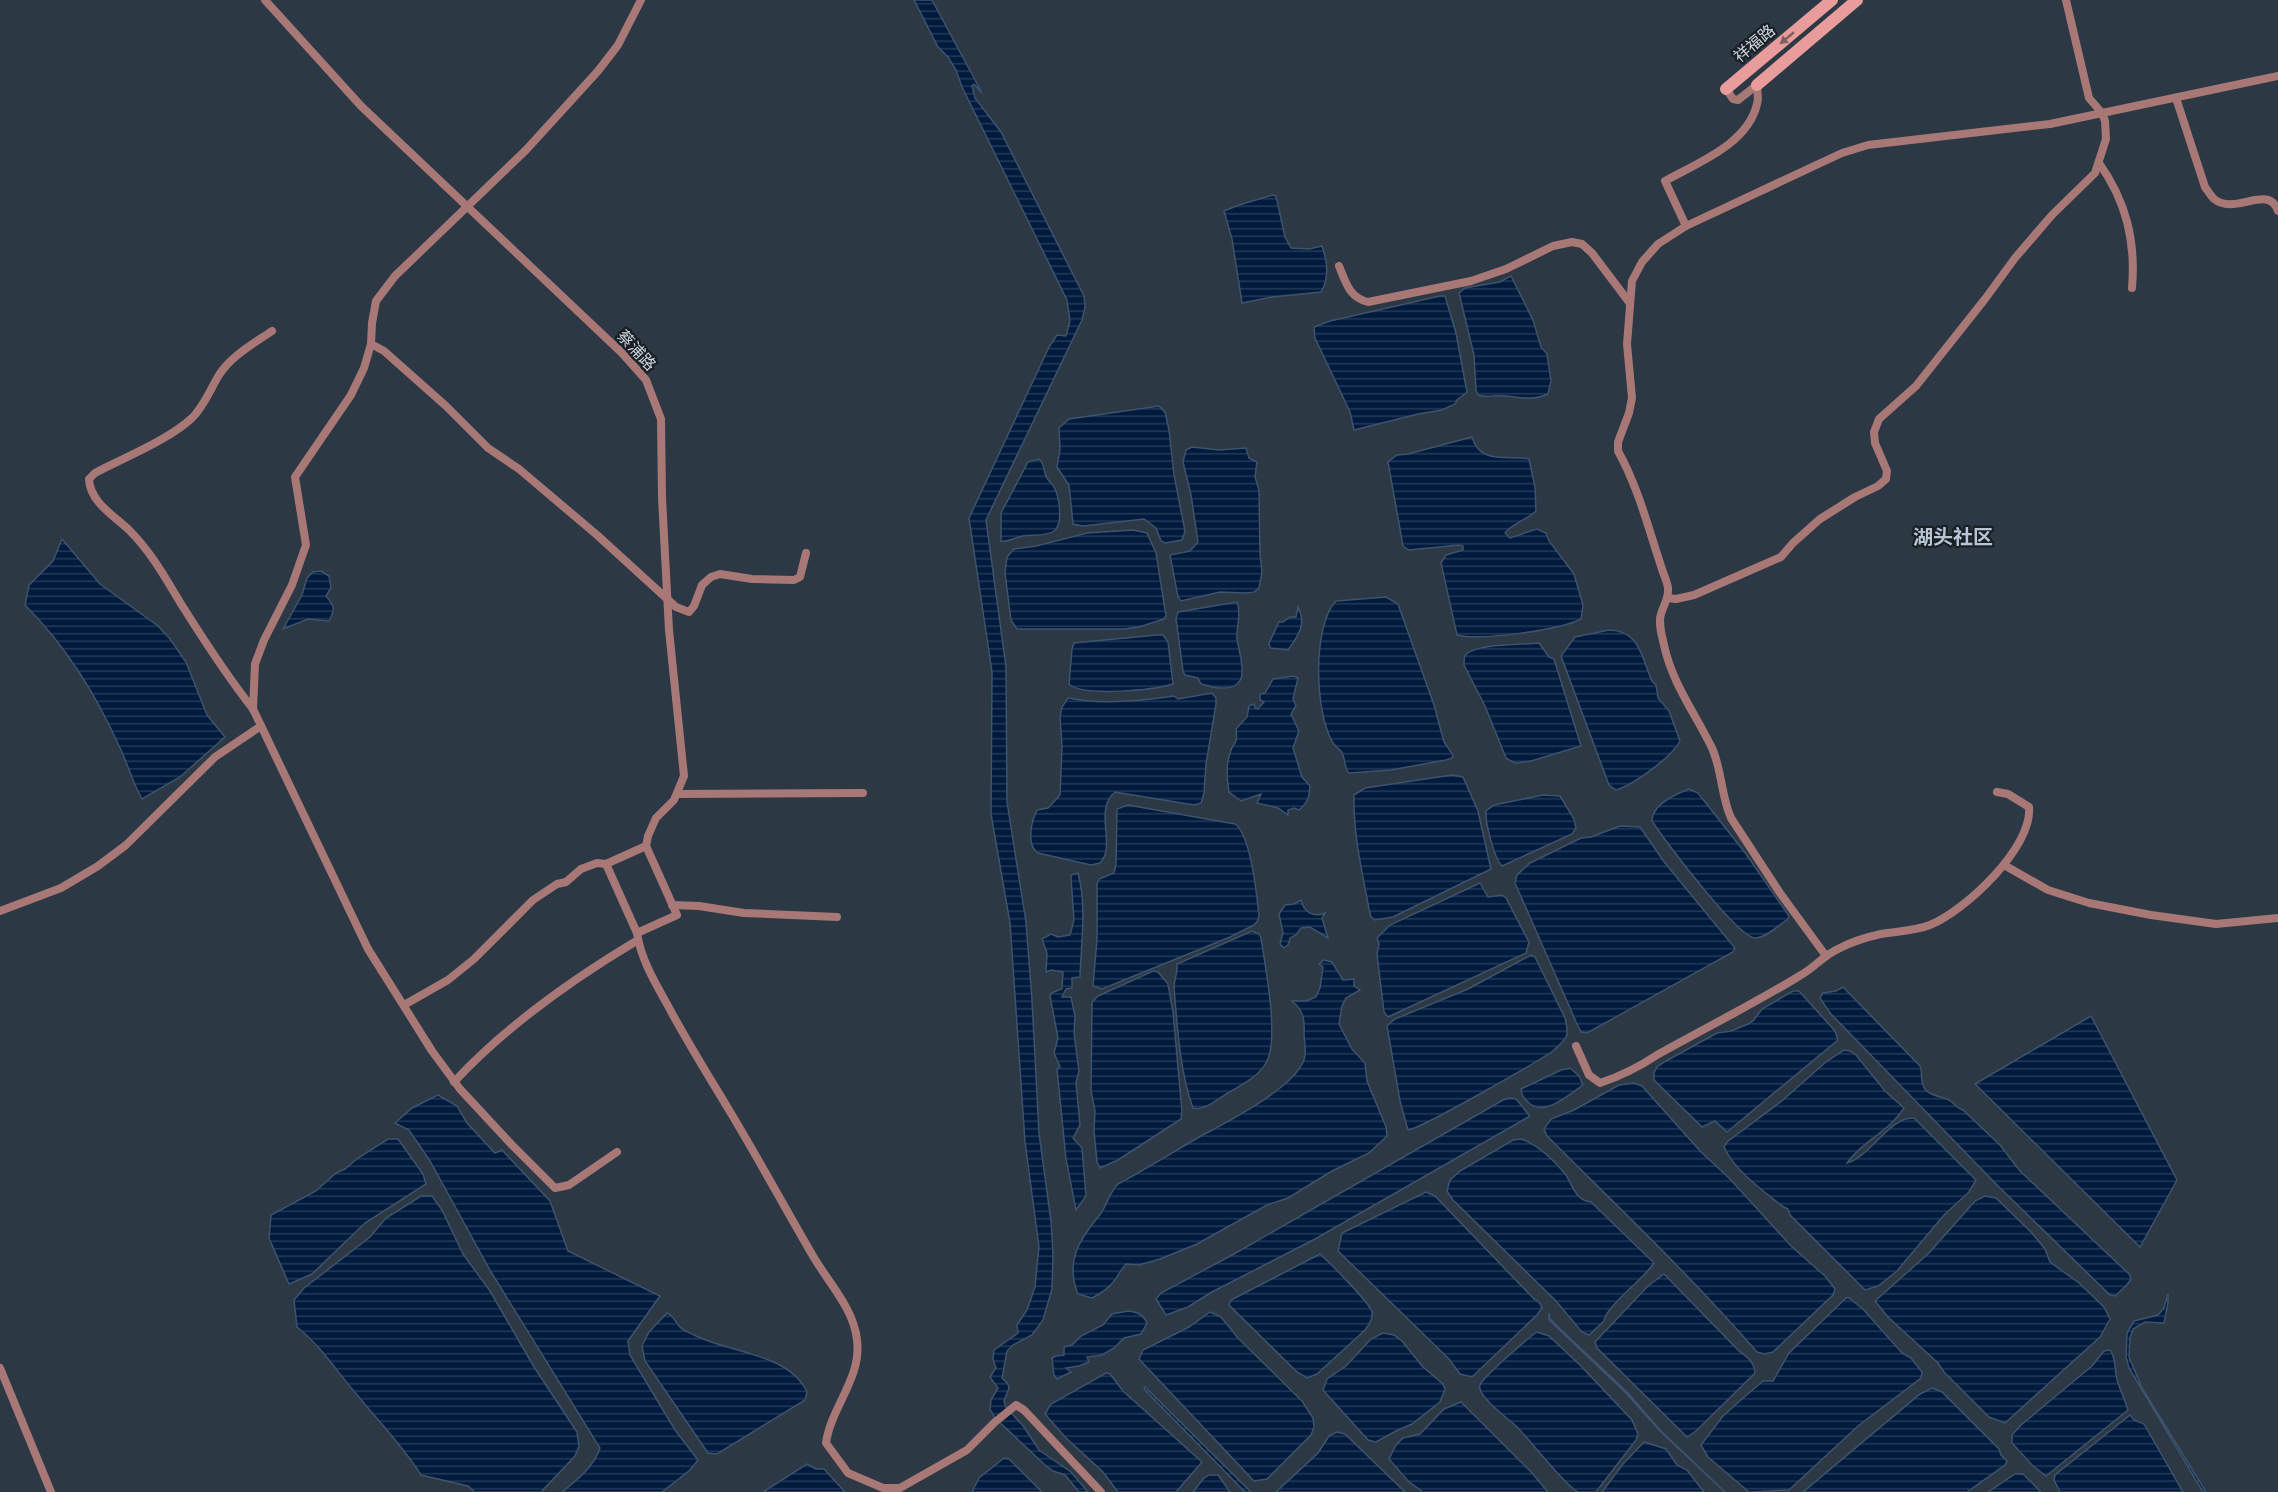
<svg xmlns="http://www.w3.org/2000/svg" width="2278" height="1492" viewBox="0 0 2278 1492" font-family="'Nunito Sans','Noto Sans SC',sans-serif">
<style>
.water{fill:url(#water-rules);stroke:#3e536d;stroke-width:1.5}
.lines{fill:none;stroke-linecap:round;stroke-linejoin:round}
.minor{stroke:#a87877;stroke-width:8}
.secondary{stroke:#e89c9b;stroke-width:12}
.oneway{fill:#805e60}
.labels{text-anchor:middle;stroke-width:4.5;stroke-linejoin:round;paint-order:stroke}
.street-label{font-size:16px;fill:#cdd5dd;stroke:#191f24}
.quarter-label{font-size:20px;font-weight:bold;fill:#b7c5d5;stroke:#191f24}
</style>
<defs>
<pattern id="water-rules" width="6" height="5" patternUnits="userSpaceOnUse" patternTransform="scale(1.5)"><rect width="6" height="5" fill="#001b3d"/><path d="M0 2.5h6" fill="none" stroke="#243b59"/></pattern>
</defs>
<rect width="100%" height="100%" fill="#2c3844"/>
<g class="water">
<path d="M914,0H932L982,93L974,84L972,86L975,98L1001,132L1084,296L1085,307L1082,320L986,520L1006,667L1007,802L1026,922L1032,1000L1039,1133L1051,1221L1053,1254L1052,1289L1043,1320L1032,1335L1013,1345L1007,1351L1002,1378L1008,1384L1009,1388L1004,1401L1006,1407L1024,1427L1039,1450L1071,1472L1088,1492H1079L1065,1475L1053,1471L1045,1465L995,1418L990,1409L991,1400L998,1388L990,1377L996,1368L993,1359L994,1350L1018,1333L1017,1325L1027,1310L1035,1287L1039,1247L1025,1142L1010,923L991,814L992,672L969,518L1049,347L1057,335L1066,336L1070,321L1067,300L962,87L956,70L948,57L938,47Z"/>
<path d="M1273,195L1276,196L1285,237L1291,248L1309,249L1322,246C1327,261 1330,277 1321,292L1272,297L1242,303L1232,239L1224,211L1239,205Z"/>
<path d="M1511,276L1533,320L1541,347L1547,354L1551,381L1548,394C1529,403 1513,394 1493,396C1486,396 1485,397 1478,395L1476,390L1474,355L1459,293L1465,288L1500,282Z"/>
<path d="M1440,296H1445L1456,333L1467,392L1457,400L1455,404L1442,410L1418,414L1354,430L1350,412L1315,338L1314,327L1330,321Z"/>
<path d="M1159,406L1165,412L1169,430L1174,475L1185,531L1182,540L1165,543L1161,541L1156,528L1144,519L1083,526L1073,524L1069,485L1057,467L1060,449L1059,428L1069,419Z"/>
<path d="M1472,437C1480,465 1508,455 1529,459L1535,487L1536,511C1527,520 1511,524 1505,533L1510,538L1537,529L1546,533L1549,541L1574,574L1583,605L1581,619C1559,630 1481,641 1457,635L1441,563L1446,555L1463,550V546L1459,545L1409,550L1403,546L1388,462L1397,455L1408,454Z"/>
<path d="M1192,447L1219,450L1246,448L1249,458L1257,462L1255,477L1259,490L1260,554L1262,573L1259,588L1254,592L1247,593L1220,592L1181,601L1178,597L1170,555L1190,551L1198,542L1191,495L1183,462L1186,450Z"/>
<path d="M1039,459C1045,465 1043,469 1046,476C1047,480 1052,483 1054,487C1059,496 1064,524 1054,531C1046,537 1032,534 1023,536C1015,537 1008,543 1001,541V513L1028,462Z"/>
<path d="M1133,530L1147,533L1156,553L1166,616L1164,619L1139,627L1124,629H1017L1011,620L1005,573L1007,557L1014,549L1036,546L1087,533Z"/>
<path d="M62,539L100,584L158,626L170,639L186,662L207,715L225,737L180,777L142,799C133,783 128,765 120,748C96,694 67,647 25,605L29,585L53,561Z"/>
<path d="M321,571L329,576L331,588L326,596C335,606 335,610 329,621L308,619L283,629L302,595L307,578L313,572Z"/>
<path d="M1386,597L1398,604L1434,705L1444,742L1453,755L1452,758L1446,760L1391,770L1349,773C1343,766 1346,758 1341,751C1338,748 1334,746 1332,741C1315,712 1312,626 1336,601Z"/>
<path d="M1237,602C1242,613 1236,628 1237,639C1240,659 1254,690 1219,688C1213,688 1207,685 1201,684L1198,678L1185,675L1183,671L1176,619L1178,612Z"/>
<path d="M1298,607C1307,624 1298,636 1288,650L1270,648L1269,643L1279,622H1283L1290,617H1296Z"/>
<path d="M1609,630C1641,631 1641,657 1652,681L1656,685L1658,698L1669,711L1680,741C1672,757 1633,785 1616,790L1609,785L1561,656L1575,637Z"/>
<path d="M1157,635H1163L1168,642L1173,684C1154,690 1083,697 1069,684L1072,649L1074,643Z"/>
<path d="M1539,643L1549,657L1554,659L1581,746L1531,761L1516,763L1511,761L1506,758L1485,706L1464,665C1464,662 1464,658 1465,656C1472,643 1525,645 1539,643Z"/>
<path d="M1294,676L1298,678L1293,699L1296,706L1291,714L1299,731L1293,748L1302,777L1310,786C1309,798 1308,802 1299,810L1294,808L1288,810V815L1278,808L1257,803L1261,794L1241,801L1229,792C1227,780 1226,764 1230,753C1233,741 1238,747 1236,729L1247,717L1249,706L1254,704L1255,708L1258,709L1264,702L1260,700V694L1265,693L1273,679Z"/>
<path d="M1212,693L1216,698V704L1206,764L1204,793L1201,803L1194,805L1115,792C1093,810 1117,846 1100,863L1091,865L1038,853C1026,845 1031,822 1037,810L1048,808L1060,795L1062,747L1060,717L1062,707L1068,698C1101,705 1141,701 1174,696L1178,699Z"/>
<path d="M1452,775L1463,777L1478,811L1491,869L1393,917L1375,920L1371,917L1369,909C1362,871 1353,834 1354,795L1365,788Z"/>
<path d="M1689,789L1698,793L1746,854L1789,916L1788,919C1779,925 1767,937 1756,938C1739,940 1664,839 1652,821C1652,805 1676,794 1689,789Z"/>
<path d="M1543,795L1560,796L1574,819L1576,828L1572,834L1502,866C1494,858 1485,822 1486,811L1494,805Z"/>
<path d="M1128,805L1235,824C1251,835 1257,896 1259,916L1257,922L1252,926L1230,937L1102,989L1093,986L1097,939V884L1099,879L1114,873L1116,865L1117,809Z"/>
<path d="M1620,826L1640,827L1665,863L1735,948L1733,952L1587,1033L1581,1032L1577,1024L1515,883L1517,875L1530,863L1581,838L1591,837Z"/>
<path d="M1078,873C1087,906 1081,944 1080,977L1072,978V988L1066,989L1062,997H1071L1075,1016L1074,1033L1079,1071L1076,1082L1080,1125L1073,1138L1082,1148L1086,1196L1076,1210L1066,1159L1057,1069L1060,1067L1054,1053L1058,1038L1050,996L1051,993L1062,989L1063,972L1051,970L1046,972L1047,953L1042,939L1051,934L1058,937L1070,935L1074,920L1071,878V875Z"/>
<path d="M1480,883L1488,897L1502,895L1506,898L1529,942L1526,953L1388,1017L1384,1012L1377,954L1379,944L1377,938L1390,925Z"/>
<path d="M1301,900C1304,912 1313,918 1325,913L1322,918L1328,938L1310,927L1301,928L1296,935L1290,938L1288,945L1284,948L1280,944L1283,933L1279,914L1285,905L1294,904Z"/>
<path d="M1252,931L1259,934L1261,938C1265,966 1280,1040 1266,1063C1258,1077 1240,1086 1226,1094C1217,1100 1204,1111 1193,1108C1180,1073 1177,1025 1174,987C1174,980 1178,973 1177,964Z"/>
<path d="M1531,955L1535,957L1565,1018C1566,1024 1569,1031 1566,1037C1564,1041 1557,1047 1554,1050C1540,1061 1420,1129 1408,1130L1400,1101L1387,1026L1395,1019L1468,989Z"/>
<path d="M1324,960L1332,962L1343,980L1354,979V986L1360,990L1346,998L1342,1006L1339,1024L1352,1049L1365,1063L1367,1081L1386,1127L1387,1136L1369,1153L1332,1171L1288,1198L1267,1205L1197,1244L1160,1259L1139,1265L1126,1264C1121,1269 1119,1274 1115,1280C1109,1288 1100,1294 1092,1298L1078,1294C1065,1262 1079,1240 1098,1217C1107,1207 1108,1194 1118,1184C1146,1169 1173,1152 1201,1136C1227,1122 1294,1088 1304,1060C1307,1052 1304,1042 1304,1033C1305,1019 1303,1010 1292,1001H1306L1316,997L1320,988L1323,967L1319,964Z"/>
<path d="M1153,971L1158,972L1168,984L1173,1012L1182,1111L1181,1119L1118,1160L1100,1168L1097,1162L1094,1131L1095,1111L1091,1091L1092,1002L1098,996Z"/>
<path d="M1843,987L1920,1066C1923,1073 1920,1078 1923,1085C1926,1095 1939,1096 1947,1099C1954,1102 1956,1108 1963,1110L2000,1145L2020,1171L2129,1274L2131,1278C2129,1286 2120,1289 2116,1296L2110,1295L1998,1186L1830,1013L1820,998L1823,993L1836,991Z"/>
<path d="M1793,991H1799L1835,1031L1838,1040L1727,1132L1715,1121L1702,1127L1654,1080V1073L1657,1067L1666,1061L1717,1033L1731,1031L1748,1024L1753,1021L1762,1009Z"/>
<path d="M2091,1016L2177,1180L2140,1247L1975,1084Z"/>
<path d="M1844,1050L1850,1051L1856,1055L1885,1091L1904,1108C1890,1131 1862,1141 1847,1163C1870,1157 1890,1116 1914,1118L1976,1180L1969,1192L1944,1215L1897,1271L1878,1286L1865,1290L1790,1215L1788,1209L1782,1206C1762,1190 1735,1171 1724,1147L1727,1142L1783,1100L1827,1061Z"/>
<path d="M1570,1068L1579,1076L1583,1085C1569,1095 1543,1118 1528,1102C1523,1098 1522,1095 1521,1089L1561,1070Z"/>
<path d="M1634,1083L1642,1086L1701,1152L1730,1179L1791,1246L1825,1276L1835,1289L1833,1295L1773,1352L1764,1354L1757,1352C1691,1276 1618,1207 1547,1136L1544,1129L1551,1119L1574,1110L1619,1085Z"/>
<path d="M438,1095L457,1106L467,1123L495,1153L502,1150L550,1201L568,1251L660,1296L628,1341L630,1355L675,1430L698,1460L690,1470L662,1492H562C577,1480 594,1467 600,1448L491,1272L430,1161L409,1130L395,1123L412,1108Z"/>
<path d="M1510,1098L1516,1099L1530,1116L1315,1239L1210,1293L1188,1307L1166,1315L1156,1299L1161,1293L1234,1254L1503,1100Z"/>
<path d="M388,1139H398L423,1174L426,1184L365,1223L312,1274L289,1284L269,1238L271,1215L316,1191L336,1173L345,1169L358,1158Z"/>
<path d="M1521,1139C1537,1144 1556,1162 1566,1175C1573,1186 1575,1200 1591,1202L1654,1263C1644,1279 1606,1306 1604,1321L1589,1335L1582,1332L1556,1301L1453,1200L1447,1191L1450,1180L1460,1171L1513,1140Z"/>
<path d="M1426,1192L1435,1196L1534,1299L1539,1302L1542,1308L1537,1315L1472,1377L1460,1374L1449,1359L1338,1251L1342,1233Z"/>
<path d="M421,1196H432L442,1210L463,1254L490,1291L534,1367L577,1432L579,1446L575,1456L541,1492H475L468,1486L421,1475C402,1445 380,1423 358,1396C338,1373 321,1346 297,1327L294,1300L304,1288L370,1237L386,1218Z"/>
<path d="M1985,1196L1996,1198L2032,1233L2045,1249L2050,1262L2079,1283L2104,1307L2110,1319L2100,1337L2005,1423L1989,1417L1944,1372L1938,1363L1888,1317L1875,1301L1929,1253L1975,1201Z"/>
<path d="M1320,1254C1329,1262 1370,1303 1372,1312C1373,1319 1369,1325 1365,1330L1317,1374L1307,1378L1297,1372L1229,1305L1231,1300Z"/>
<path d="M1664,1274L1738,1350C1747,1357 1754,1361 1755,1373L1696,1431L1687,1437L1597,1348L1595,1342L1648,1286Z"/>
<path d="M2168,1294V1303L2164,1323L2145,1322L2133,1329L2130,1338L2129,1357L2142,1388L2206,1492H2203L2129,1368L2126,1357L2127,1333L2134,1321L2158,1315L2164,1308Z"/>
<path d="M1846,1298H1849L1863,1309L1902,1353L1911,1358L1922,1372L1921,1378L1858,1426L1789,1490L1749,1492L1708,1457L1701,1445L1723,1416L1742,1399L1763,1381H1773L1789,1353Z"/>
<path d="M1128,1311C1137,1312 1143,1314 1147,1323L1141,1334L1124,1338L1114,1348L1102,1355L1087,1357L1089,1362L1079,1366L1066,1368L1071,1372L1057,1379L1054,1375L1052,1358L1056,1356L1064,1355V1347L1072,1345L1081,1336L1103,1325L1112,1314Z"/>
<path d="M1210,1312L1221,1317L1238,1338L1302,1401L1313,1418L1314,1427L1311,1435L1267,1479L1254,1481L1139,1359L1143,1350L1189,1327Z"/>
<path d="M667,1313C674,1316 674,1320 679,1326C682,1330 690,1333 694,1335C729,1353 789,1353 807,1392L805,1400L717,1454L708,1453L645,1361L642,1346L649,1332Z"/>
<path d="M1549,1313L1550,1319L1557,1326L1627,1392L1661,1431L1725,1492L1661,1432L1626,1393L1549,1320Z"/>
<path d="M1537,1332L1549,1336L1581,1366L1632,1420L1638,1434L1636,1440L1596,1492C1591,1492 1583,1492 1578,1492C1565,1486 1529,1438 1515,1425C1507,1418 1476,1395 1480,1385C1483,1377 1528,1338 1537,1332Z"/>
<path d="M1383,1333L1394,1335L1402,1341L1422,1366L1443,1384L1445,1389L1440,1402L1412,1424L1396,1431L1376,1442L1368,1440L1323,1390L1327,1379L1346,1366L1371,1339Z"/>
<path d="M2110,1350C2117,1359 2114,1372 2118,1383C2121,1392 2125,1400 2128,1410L2046,1476L2033,1466L2012,1443V1435L2021,1425L2092,1366L2104,1351Z"/>
<path d="M1106,1373L1110,1374L1123,1391L1202,1462L1176,1492H1118L1103,1472L1065,1437L1045,1414L1051,1404Z"/>
<path d="M1145,1387L1251,1492H1245L1144,1389Z"/>
<path d="M1932,1388L1942,1392L1999,1449L2001,1455L2007,1461L2005,1465L1967,1492H1803L1920,1394Z"/>
<path d="M1461,1402L1532,1473L1548,1492H1423L1408,1481L1389,1459L1396,1445L1403,1438L1420,1434L1444,1409Z"/>
<path d="M2130,1415L2134,1420L2144,1424L2183,1492H2060L2054,1480L2055,1475Z"/>
<path d="M1337,1432L1345,1434L1405,1492H1276L1318,1453L1329,1436Z"/>
<path d="M1644,1442L1666,1449L1677,1465L1687,1470L1704,1492H1602L1623,1464Z"/>
<path d="M1004,1458L1009,1459L1042,1492H972L979,1478Z"/>
<path d="M807,1464L816,1469H824L845,1492H763Z"/>
<path d="M2015,1474H2023L2041,1492H1988Z"/>
<path d="M1209,1475H1218L1230,1492H1193L1203,1479Z"/>
</g>
<g class="lines">
<g class="minor">
<path d="M265,0L361,106L622,353L646,380L661,419L662,498L669,630L684,776L674,800L656,818L648,836L646,846"/>
<path d="M1726,89L1733,99L1738,100L1757,85"/>
<path d="M2176,98L2205,187C2208,191 2211,196 2214,199C2235,216 2269,183 2278,211"/>
<path d="M2099,163C2126,201 2136,241 2132,288"/>
<path d="M1686,226L1665,181C1697,163 1748,144 1757,104C1759,98 1757,91 1757,85"/>
<path d="M1339,266C1346,283 1349,297 1368,302L1471,281L1506,269L1553,246L1572,242L1582,244L1592,253L1629,302"/>
<path d="M272,331C253,344 231,356 219,375C210,390 204,406 192,418C167,441 125,457 95,473L89,479C90,503 115,516 130,531C152,553 167,581 183,607C205,642 227,676 253,709L368,949L432,1051L460,1089L512,1145L555,1188L569,1185L617,1152"/>
<path d="M371,344L384,351L446,406L488,448L519,469L597,535L676,607L689,612L694,606L702,585L711,577L720,574L752,579L794,580L800,577L806,553"/>
<path d="M1668,598L1676,599L1694,595L1781,557L1793,543L1820,519L1855,497L1878,486L1886,479L1887,471L1875,443L1874,432L1879,419L1916,386L1985,299L2015,258L2052,215L2095,173L2106,139L2105,121L2102,113L2089,98L2066,0"/>
<path d="M253,709L255,664L264,640L292,585L306,545L295,477L351,395L364,368L371,344L372,323L376,301L395,276L526,150L598,71L618,45L641,0"/>
<path d="M677,794L863,793"/>
<path d="M2004,865L2048,890L2089,903L2151,915L2216,924L2278,918"/>
<path d="M672,905L699,906L744,913L837,917"/>
<path d="M0,911L61,888L98,866L126,845L215,757L261,726"/>
<path d="M637,933C641,959 654,981 667,1004C686,1040 708,1075 729,1110C758,1158 785,1208 813,1256C828,1282 854,1309 857,1340C862,1378 831,1407 826,1443L848,1473L883,1488H900L967,1450L995,1422L1016,1405L1024,1410L1101,1492"/>
<path d="M1826,956L1780,893L1731,818C1721,796 1722,770 1712,748C1695,713 1672,683 1664,645C1662,636 1658,623 1661,614C1664,604 1669,598 1668,588C1667,580 1663,574 1661,566C1648,527 1638,487 1618,451V442L1629,413L1632,398L1627,344L1632,281L1642,262L1658,244L1686,226L1842,153L1868,145L2050,124L2278,76"/>
<path d="M404,1005L448,980L474,959L533,900L557,884L566,882L581,869L597,863L606,864L646,846L677,915L637,933L606,864"/>
<path d="M1576,1046L1589,1075L1600,1083C1621,1076 1639,1067 1657,1055C1705,1028 1754,1004 1801,975C1814,968 1824,955 1838,949C1851,942 1867,937 1881,934C1898,931 1915,931 1930,925C1965,911 2033,847 2029,807L2008,794L1997,792"/>
<path d="M454,1082C507,1025 571,980 638,940"/>
<path d="M0,1368L51,1492"/>
</g>
<g class="secondary">
<path d="M1757,85L1857,0"/>
<path d="M1726,89L1832,0"/>
</g>
</g>
<defs><path id="oneway-solid" d="M-6-.8H1V-3.2L6.5 0L1 3.2V.8H-6Z" transform="scale(1.5)"/></defs>
<use class="oneway" href="#oneway-solid" transform="translate(1787 38) rotate(140)"/>
<g class="labels">
<g class="street-label">
<text transform="translate(1754 43) rotate(-40)" y="6">祥福路</text>
<text transform="translate(637 350) rotate(47)" y="6">蔡浦路</text>
</g>
<g class="quarter-label">
<text x="1953" y="544">湖头社区</text>
</g>
</g>
</svg>
